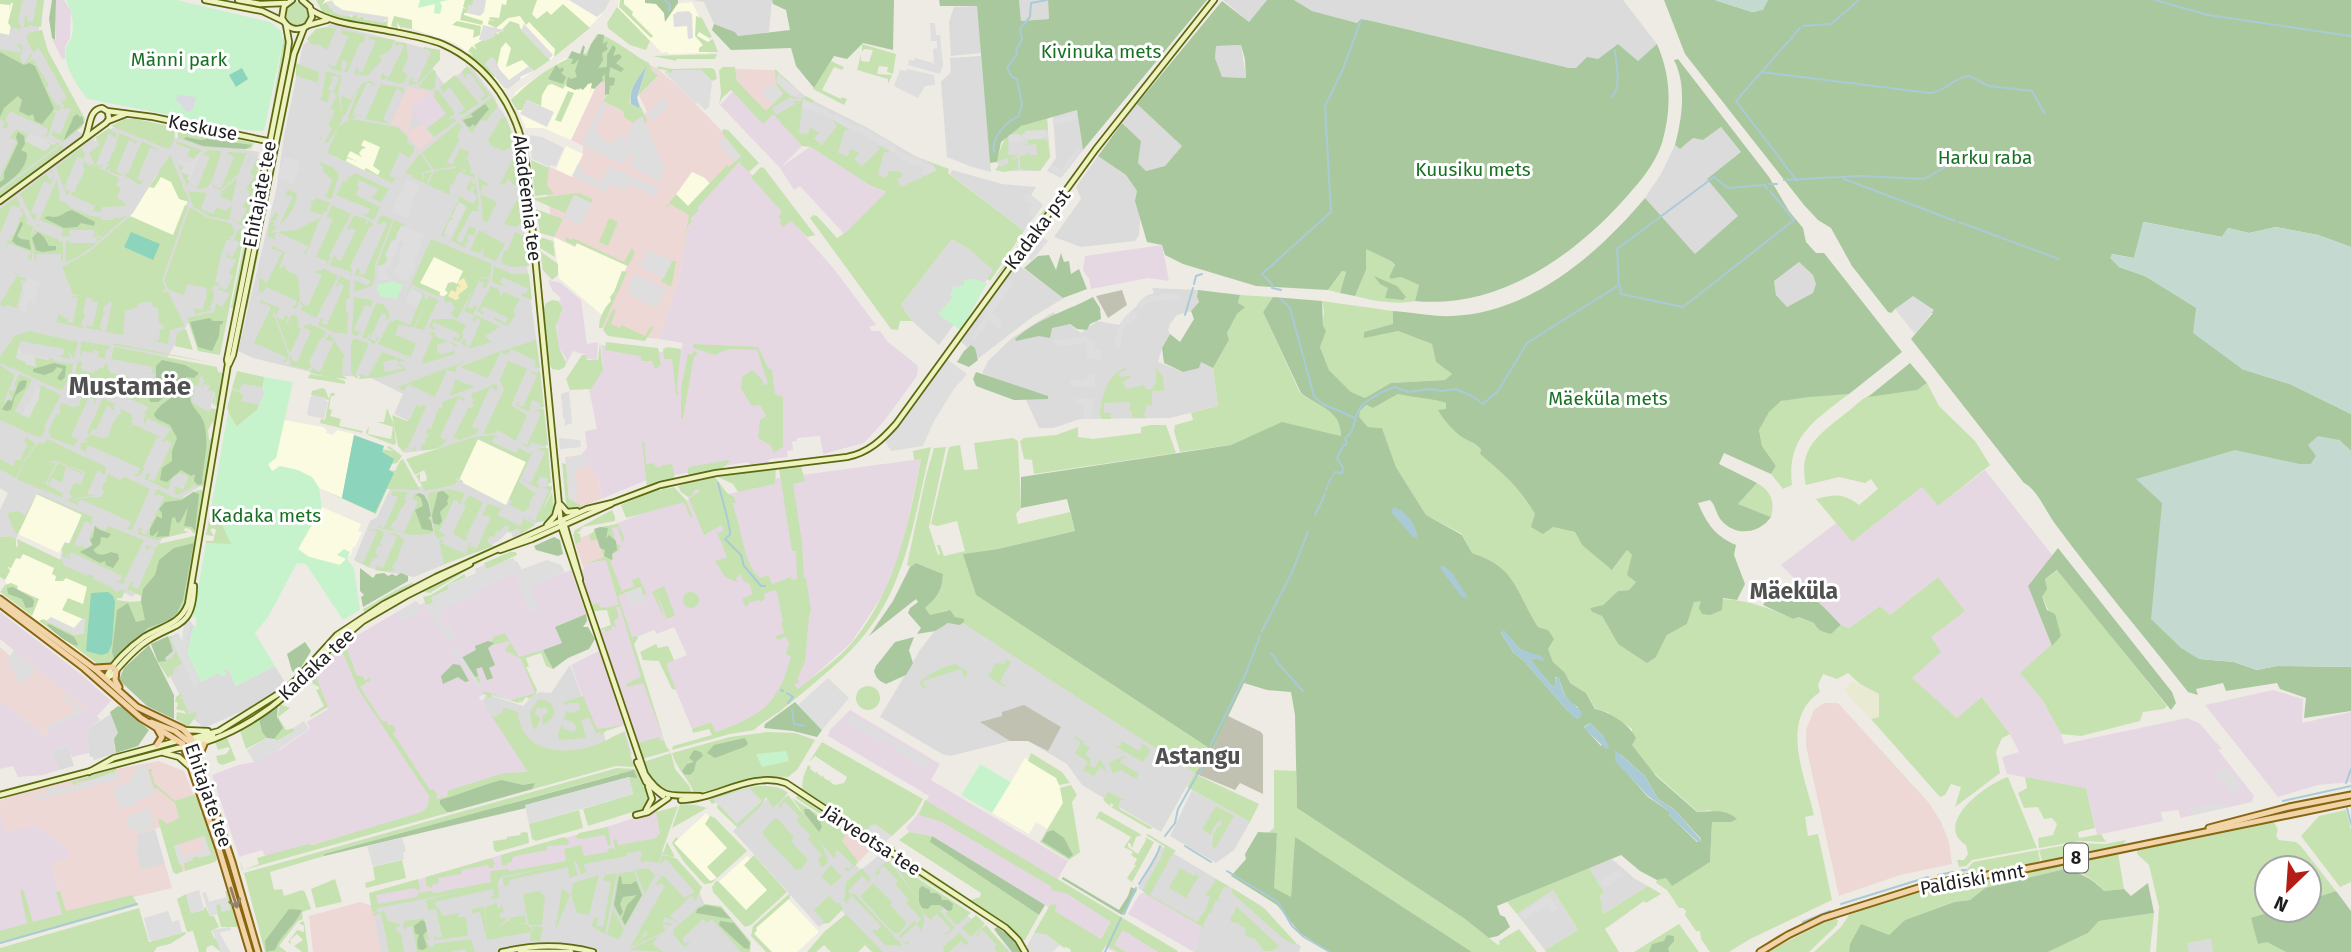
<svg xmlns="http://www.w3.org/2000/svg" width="2351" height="952" viewBox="0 0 2351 952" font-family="'Fira Sans',sans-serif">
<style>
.residential{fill:#dcdbdb}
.commercial{fill:#edd8d6}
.industrial{fill:#e6d8e3}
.education{fill:#fafbe1}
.construction{fill:#c1c1b2}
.farmland{fill:#e8ead2}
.grass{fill:#c7e2b1}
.forest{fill:#a9c89e;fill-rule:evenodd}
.wetland{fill:#c4dad1}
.sand{fill:#f6edba}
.park{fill:#c7f3cc}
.pitch{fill:#8cd4bb}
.parking{fill:#dedede}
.plaza{fill:#dadae3}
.water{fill:#aacbd6}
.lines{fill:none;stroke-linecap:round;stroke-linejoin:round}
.stream{stroke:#aacbd6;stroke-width:2}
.secondary-casing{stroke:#5c6911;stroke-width:8}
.primary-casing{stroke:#876511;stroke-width:9}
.secondary{stroke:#edf2bf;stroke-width:4.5}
.primary{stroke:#f1d4a7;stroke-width:5}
.oneway{stroke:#928269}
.labels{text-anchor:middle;stroke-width:6;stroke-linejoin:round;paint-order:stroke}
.shield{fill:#fff;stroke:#626262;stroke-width:2}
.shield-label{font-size:18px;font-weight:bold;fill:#1e1e1e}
.park-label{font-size:19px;fill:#187023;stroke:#fff}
.street-label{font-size:19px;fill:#1e1e1e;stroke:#fff}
.quarter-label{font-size:23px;font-weight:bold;fill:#515151;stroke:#fff}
.district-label{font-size:26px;font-weight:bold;fill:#515151;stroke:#fff}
</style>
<rect width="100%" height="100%" fill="#eeebe5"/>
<g class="residential">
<path d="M0,0H44L38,34L76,105L74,129L95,141L114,127L259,152L228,314L190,320L165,361L218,373L210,412L202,485L180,499L138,591L132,597L120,590L119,593L57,571L65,541L69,543L36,494L16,539L10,536L0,537V510L8,493L0,488Z"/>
<path d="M692,0H772L769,32L738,36L735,32L714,24L704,2Z"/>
<path d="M1019,0H1048L1049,19L1021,21Z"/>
<path d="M1223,0H1267L1249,22Z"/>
<path d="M1294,0H1623L1657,44L1638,61L1618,44L1598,59L1576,68H1569L1372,21L1361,19L1357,23L1312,11Z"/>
<path d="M977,6L981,53L951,56L949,22L954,7Z"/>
<path d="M331,24L436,51L430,65L444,84L471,66L495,98L497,105L504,114L513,136L517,157L529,287L539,360L550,494L537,523L520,535L513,538L510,529L501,539L492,545L414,577L376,570L354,560L370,521L377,517L390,489L457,484L463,445L405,453V445L415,424L394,414L403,394L369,377L323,375L253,358L238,351L277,186L284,136L303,45Z"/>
<path d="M1241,45L1246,78L1222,77L1215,58L1216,46Z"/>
<path d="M981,56L991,172L972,167L947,157L941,82L951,72L950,58Z"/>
<path d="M775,70L806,97L868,128L915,156L949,169L894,195L792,134L765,112Z"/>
<path d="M1137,104L1182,146L1165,166L1146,171L1138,163L1141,141L1122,123Z"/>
<path d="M1077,110L1083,150L1061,178L1047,171L1056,158L1053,117Z"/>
<path d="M1047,118L1050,157L1040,171H1001L997,162L1008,135Z"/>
<path d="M1721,127L1741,152L1739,216L1695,254L1645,198L1661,174L1675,145L1680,149L1693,138L1703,140Z"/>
<path d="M1098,156L1126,175L1137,191L1141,207L1139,235L1135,241L1081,247L1054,237L1081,199L1076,187Z"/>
<path d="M952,170L1002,184L1036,187L1031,195L1043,205L1024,231L950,174Z"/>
<path d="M952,239L970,250L994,270L939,345L912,321L901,305Z"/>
<path d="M1799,262L1813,275L1817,284L1814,293L1787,307L1776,295L1774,281Z"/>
<path d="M1017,264L1064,298L1031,318L979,358L960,341Z"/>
<path d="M1152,288L1198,290L1197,297L1199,302L1191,311L1177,315L1170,324L1168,330L1170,334L1162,348L1158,362L1183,372L1201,362L1213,368L1218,406L1170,418L1080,419L1053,428H1039L1025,398L982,373L988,361L1012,338L1053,312L1081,333L1097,321L1119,325L1146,296L1154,293Z"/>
<path d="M235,380L263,383L264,395L257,410L236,427L228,412Z"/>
<path d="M956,620L973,628L1194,773L1161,832L1082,785L1067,764L1028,741H1010L950,756L942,754L880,717L920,650L937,628Z"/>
<path d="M190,621L228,669L236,686L275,666L286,684L247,709L204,728L190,716L154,644L178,633L185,648Z"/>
<path d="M570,665L596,733L603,731L606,741L625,731L632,754L526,783L482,701L487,694L523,706L534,695L540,692L551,693Z"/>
<path d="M111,714L118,733L114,746L116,753L94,760L93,757H90L86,739L89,728Z"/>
<path d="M68,746L74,766L59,770L50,751Z"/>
<path d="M778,789L861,870L878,856L987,929L1012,952H882L840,909L819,927L733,831Z"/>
<path d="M1192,790L1250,822L1234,850L1216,863L1170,836Z"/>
<path d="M155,829L165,864L141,871L135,847L136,835Z"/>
<path d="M657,845L698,889L707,910L746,952H380L372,908L501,884L500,876Z"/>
<path d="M1161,846L1262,906L1292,941L1301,946L1299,952H1194L1201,926L1138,888Z"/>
<path d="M1612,859L1635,879L1648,886L1603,914L1600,895L1604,892L1589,868Z"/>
<path d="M1553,890L1578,930L1545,950L1517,914Z"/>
<path d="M2212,939L2213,952H2189L2186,943Z"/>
</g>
<g class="commercial">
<path d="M650,65L658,69L682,90L746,156L713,187L692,172L673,200L691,211L679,279L659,339L611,334L600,325L627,266L577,244L575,247L554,237L546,187L547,166L572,177L583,154V146L571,140L598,82L614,81L603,101L623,111L624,117L636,119L647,112L639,95L658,77L650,67Z"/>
<path d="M735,69L775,70L784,94L765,112L737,81Z"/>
<path d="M408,87L431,92L413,106L411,111L413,115L408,132L421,124L434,139L419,150L401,127L390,125Z"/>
<path d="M581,455L599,479L601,499L578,508L570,503L565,457Z"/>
<path d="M598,531L606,559L583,566L574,540Z"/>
<path d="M0,647L10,656L15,649L90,710L47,731L49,734L44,735L0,700Z"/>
<path d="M1824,703H1838L1929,803L1941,822L1949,842L1952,864L1900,875L1839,896L1806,746V730L1814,710Z"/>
<path d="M159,761L184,771L194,796L175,803L179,818L200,814L216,861L175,874L161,827L137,835L139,845L135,847L141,870L165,864L172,888L65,913L51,863L6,832L0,815V801L9,796L111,770Z"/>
<path d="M847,833L871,849L857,864L842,841Z"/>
<path d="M360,902L372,906L381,952H313L309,916Z"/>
</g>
<g class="industrial">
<path d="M56,0H64L71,11L70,38L65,47V59H62L52,39L56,40Z"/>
<path d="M736,88L764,122L773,114L802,146L781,167L811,146L871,186L887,193L844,234L800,186L794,190L780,168L720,105Z"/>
<path d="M431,92L446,114L426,129L411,111L413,105Z"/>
<path d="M740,161L834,269L876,325L869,327L872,331H880L887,341L918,366L917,376L885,420L864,443L823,454L820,436L797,438V441L792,442L793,450L787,451L788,457L770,459L766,464L754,466L747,462L647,480L601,499L599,479L581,455L587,448L585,431L597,429L589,389L603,365L601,345L680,354L683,343L659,339L679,279L691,211Z"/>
<path d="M1162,245L1169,281L1148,278L1091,289L1089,279L1083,270L1085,256Z"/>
<path d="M548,280L561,283L581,300L587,344L598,342L597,360L587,359L586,355L573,351L566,364V358L558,346L557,323L563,309L559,301L561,298L552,290Z"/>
<path d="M921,459L902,549L886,590L851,643L798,690L774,698L760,712L743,722L716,732L711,722L692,729L665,664L687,655L674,627L657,634L654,630L632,639L664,741L639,748L600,631L614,626L608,608L593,610L579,571L584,569L583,566L606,559L598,531L655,508L689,500L685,490L695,487L719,496L775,484L774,479L779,478Z"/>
<path d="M1985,470L2053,556L2028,586L2052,646L2020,673L2043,701L2061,734L2064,744L2187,718L2199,723L2222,749L2218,750L2254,796L2252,802L2180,818L2179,810L2161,812L2163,821L2097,835L2086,788L2007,774L2002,757L2019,752L2010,734L1983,698L1957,718L1911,678L1931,638L1938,577L1890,615L1880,606L1849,628L1841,625L1781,565L1836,523L1852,542L1922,487L1938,506Z"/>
<path d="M517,561L530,586L571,570L586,614L555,627L562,643L522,658L535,693L513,700L487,693L479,697L528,773L526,783L266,858L262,850L239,857L212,775L238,765L254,762L281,749L310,729L307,722L328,709L314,673L342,644L416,601L420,605L449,589Z"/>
<path d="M0,612L82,675L111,701L97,716L100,720L89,728L86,739L89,753L72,757L68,746L50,751L59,770L43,775L18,777L13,766L0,769V700L44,735L49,734L47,730L89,710L0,639Z"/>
<path d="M599,651L624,725L596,733L571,665Z"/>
<path d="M2273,690L2303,699L2302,723L2351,712V782L2318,785L2278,797L2205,705Z"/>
<path d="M850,710L940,764L931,780L1068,861L1056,882L1168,952H1114L1105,947L1107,943L932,836L909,832L906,828L917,815L929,796L828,736L830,730Z"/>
<path d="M657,811L663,844L501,876L502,884L372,908L369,894L501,855L609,826Z"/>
<path d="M0,815L6,832L36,825L66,846L70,857L51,863L65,913L0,933Z"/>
<path d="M1144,892L1201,926L1194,952L1128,914L1139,895Z"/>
</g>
<g class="education">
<path d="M0,0L15,2L9,35L0,33Z"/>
<path d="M317,0H610L601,15L588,29L550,60L519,28L505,42L533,71L507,89H502L482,63L455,43L410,28L401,27L400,29L355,20L323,11Z"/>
<path d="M619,0H660L665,5L692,2L709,37V53L668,54L667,52L662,53L618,8Z"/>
<path d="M565,58L582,83L598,82L571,140L543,128H526L514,102L515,93L521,88Z"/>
<path d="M346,127L395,131L379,177L333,156Z"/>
<path d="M566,146L583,154L572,177L556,169Z"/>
<path d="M692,172L705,178L713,187L691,211L672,200Z"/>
<path d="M157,174L183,185L188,200L161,279L92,253L133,213Z"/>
<path d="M554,237L575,247L577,243L627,266L604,317L559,278Z"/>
<path d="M435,245L481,265L454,301L415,284Z"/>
<path d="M284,420L323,427L327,430L326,433L333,435L337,430L354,434L342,498L319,488L312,477L272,471L268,464L276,458Z"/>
<path d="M477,439L526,462L506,505L463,483V481L458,478Z"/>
<path d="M36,494L82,515L69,543L64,542L59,553L18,534Z"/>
<path d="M322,507L361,524L358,531L362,532L355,547H353L351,554L341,565L309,557L298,549Z"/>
<path d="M26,545L61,562L57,571L88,585L82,655L0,592L7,585L5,580L16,558L20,559Z"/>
<path d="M1025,758L1058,778L1063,803L1047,829L1036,822L1029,834L961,795L980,764L1011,782Z"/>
<path d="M706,813L743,851L711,882L674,843Z"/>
<path d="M747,856L782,893L748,924L713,887Z"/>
<path d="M787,898L819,932L797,952H772L754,933L757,930L755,928Z"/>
</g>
<g class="construction">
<path d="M1122,290L1127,305L1108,318L1096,296Z"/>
<path d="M1024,705L1061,727L1048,751L1028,741H1010L980,722L1002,716V712Z"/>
<path d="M1228,716L1261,732L1263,735V794L1240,783L1235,790L1194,773L1212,750Z"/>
</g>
<path class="farmland" d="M1852,681L1879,694V717L1871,719L1851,698L1845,690Z"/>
<g class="grass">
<path d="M0,0H25L22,1L18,23L21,25L20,29L12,28L8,23L13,3H11L9,12L10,5L0,4Z"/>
<path d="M37,0H44L41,27L29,25L27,27H24L25,16H27V21L33,22Z"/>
<path d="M316,0H325L322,5L326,2L330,8H332L334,12L341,15L343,13L352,17L353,15H357L358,18L363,16V19L384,22L388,20L387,27L327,16L320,12L322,11Z"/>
<path d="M465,0H474L472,6L469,5L467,13H464V15L483,21L482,25L460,20L463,8L467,9L463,7Z"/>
<path d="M507,0H537L532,14L537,19L547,11L551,15L563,4L590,28L554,57L555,49L529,22L526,25L520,16L508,18L496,28L488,24L489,20L495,21L489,19L490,17L499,18L502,4L506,5Z"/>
<path d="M620,0H624V4L633,12L632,15L653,36L651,38L619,7Z"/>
<circle cx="297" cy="15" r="13"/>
<path d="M617,7L650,41L646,50L630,45L608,28L607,23Z"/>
<path d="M394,16L412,20V29L401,27V29L397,22L398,28L391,26Z"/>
<path d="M696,16L702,18L712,37L709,38L699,32L697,36L708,42L713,39L718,52H699V48L703,45L695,36Z"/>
<path d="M457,21L481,26L480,35L473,38L474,30L452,25Z"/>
<path d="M510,21L519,24L521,30L550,60L534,71L522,60L506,67L511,48L506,42L501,48L497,66L495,63L485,64L496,75L494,77L488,71L492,77L467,52L474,56L468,51L472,46L477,50L474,45L495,33L498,34Z"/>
<path d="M327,27L336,29L327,50L320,45L311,44L307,39L304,42L316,29Z"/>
<path d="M42,30L48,51L85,119L82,127L63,142L51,135L54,129L55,132L60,134L71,110L67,108L63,109L64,106L59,98L63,101L67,98L39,48L35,51L34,54L26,38L29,33Z"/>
<path d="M343,30L366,35L363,43H360L347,73L344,72L348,62L342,60L341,68L343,69L341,72L330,68L327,64L328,61L329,65L335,67L349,36L341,34Z"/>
<path d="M597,34C612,36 634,56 649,63L652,70L658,76L638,96L647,65C639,78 628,88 630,104L638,108L641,107L647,121L645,125L642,116L633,123L624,117L623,111L603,101L610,91L606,82H595L589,94L594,82L589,81L586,87L583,86L579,90L566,84L563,89L552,84L548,85L542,95L541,106L527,100L522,110H517L511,100C531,80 558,59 586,53Z"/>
<path d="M284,35H287V47L269,128Z"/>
<path d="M370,36L395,40L389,51L379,56L382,60L368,75L361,76L360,72L358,75L354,74L356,67H358L357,70L362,72L376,41L372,39L368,40Z"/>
<path d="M302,37L304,40L297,55L296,63L319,72L318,83L296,76V64L282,136L279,135L296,55Z"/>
<path d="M396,42L406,43L408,58L402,71L408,75L402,84L388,81L387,78L384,80L380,79L383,72L385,76L389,77L404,46L399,44L398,46L395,45Z"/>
<path d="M18,43L23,47L20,56L23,64L28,61L26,59L30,57V53L32,56L28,61L34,60L49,86L46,88L56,105L59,104L61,108L59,111L50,107L51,111L56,112L48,137L41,134L46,135L48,129L10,111L5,120L9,124L7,128L9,129L2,128L5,122L0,119V49L20,53L21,48L17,47Z"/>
<path d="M862,44L896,54L893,74L887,72L888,67L879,66L877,74L892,75L888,84V79L857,70L861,54V61L869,62L873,50L864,49L862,52Z"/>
<path d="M424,47L440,50V60L418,84L408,85L411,77L413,78L412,81L417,83L431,52L427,49L423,50Z"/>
<path d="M717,54L715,59H676L677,61L652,56Z"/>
<path d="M831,61L844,67L842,70L834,67L822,90L841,99L842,97L847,99L844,105L813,89Z"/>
<path d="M467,66L490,95L483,101L478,97L482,98L485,94L470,73L465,75V79L462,71Z"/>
<path d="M657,66L672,69L712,68L715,70L717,79L712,81L701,70H673L670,74L666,70L658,69Z"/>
<path d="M723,67H735L737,81L766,111L783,94L776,84L775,69L797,89L788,82L782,88L791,96L799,98L793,99L791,97L772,108L776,115L795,104L794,101H800L806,96L815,101L811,103L803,100L799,133L808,134L810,127L819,133L814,139L822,145L837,126L832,118L841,125L843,124L849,129H854L845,130L838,153L848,156L850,149L860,153L854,159L862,166L880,149L875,141L877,145L894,152H884L878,175L886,178L889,171L901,172L903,176L897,179L901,187L923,177L922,174L925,176L929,174L934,165L926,161L949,169L948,173L1024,231L990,281L987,279L993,270L970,250L952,239L901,305L912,321H900L898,330L891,329L810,218L813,215L817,216L837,238L846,232L886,192L871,186L811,147L802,146L773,114L763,124L731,90L722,98L719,105L721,93L719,70Z"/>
<path d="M433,69L436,72L435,87L431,90L418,87Z"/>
<path d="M326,71L342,76L338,93L342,114L341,95L351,100L359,86L344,117L342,115V121L328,143L318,138L321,137V140L325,142L332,128L328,125L335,111L330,109L337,95L333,92L340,77L330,76L333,79L328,89L332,92L331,94L326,91L330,95L327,103L321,100Z"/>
<path d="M455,75L479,103L462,115L457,111L461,112L465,109L450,87L445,90L444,94L440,87Z"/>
<path d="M366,81H372L375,85L374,87L372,84L367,82L353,113L358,115L361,114L360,116L352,113L357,118L347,119L360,86Z"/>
<path d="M381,84L404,88V94L397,88L383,119L390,124L365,119Z"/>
<path d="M435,90L439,91L455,113L447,120L454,118L456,121L434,137L427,128L446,114L434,97Z"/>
<path d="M568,91L574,93L561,122L555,120Z"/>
<path d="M492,97L498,106L486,121L481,120L472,133L461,120Z"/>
<path d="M506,117L516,144L504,151L490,145L488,140L501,118Z"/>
<path d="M1047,118L1048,131L1045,130L1026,131L1020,136L1018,134L1009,135L1008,155H1016L1017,152V155L1011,161L1018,157V169L1004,172L995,170L999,165L1001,167L1009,163L1007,158L997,162C1004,128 1016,127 1047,118Z"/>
<path d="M125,119H136L174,127C176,135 174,145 168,149L111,126Z"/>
<path d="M351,119L397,127L407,136L408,143L414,146V151L409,158L400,152L389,176L394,178L397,177L392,183L364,170L366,168L378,175L380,171L373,166L380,147L364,140L361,145L366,148L362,149L359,153L362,157L350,151L347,157L359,162L347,158L346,161L361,169L327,153L339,126Z"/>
<path d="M458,123L462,126L457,137L460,139L447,162L452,165L460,148L469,152L468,157L457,165L467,159L472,169L469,172L474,174L479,204L477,207L479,211H472L456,240L462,243L469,227L476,228L474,236L469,234L467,239L469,241L464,245L468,249L448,239L451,240L467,207L463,205L452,218L454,219L444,233L445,237L441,235L459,199L457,195L473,204L477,197L473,192L475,187H472L471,183V191L466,189L471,179L474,186L475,181L473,177L462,174L466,170L460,168L464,171L458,173L452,186L450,184V195L428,185L434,171L456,168L455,166L434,170L422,153Z"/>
<path d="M177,127L254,143L251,149H245L203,147L178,138Z"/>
<path d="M109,128L117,135L115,138L109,133L96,164L100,166L104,165L100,168L95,165L89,153L100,145L96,138L83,146Z"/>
<path d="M16,129L28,134L25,141H45L54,145L57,142L60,144L0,189V177L17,141L11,138L8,141Z"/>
<path d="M723,129L728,130L759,163L749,172L739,162L697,208L699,210L690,219L692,221L688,226L683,252L689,215L670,204L664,210L676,194L688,206L727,165L729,167L741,156L722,133Z"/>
<path d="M119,133L137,141L135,145L134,142L129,140L116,171L121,174L124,172L121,176L111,172L108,168V171L105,169L109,165L107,163L110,161L111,154L114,152Z"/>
<path d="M1046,135L1045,140H1048L1050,157L1040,171L1020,169V156L1026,155L1028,152L1029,155H1037L1036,144L1028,145L1027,149L1028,140L1044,139V136Z"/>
<path d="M142,141L157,149L156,153L155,149L150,148L137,179L141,181L144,180L140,185L125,176L126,173H128Z"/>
<path d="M177,141L202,151L199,153L192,169L194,170L188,180H190L187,186L178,165L183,167L181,172L188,175L195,159L187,156L190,149L176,144Z"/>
<path d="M61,145L64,148L0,196V191Z"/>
<path d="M81,148L85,154L82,161V158L77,157L64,188L68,191L71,189L67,196L56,167Z"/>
<path d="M208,150L222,151L212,180L207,188L199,189L191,186V183L192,186L197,188L210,156L203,155Z"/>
<path d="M228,152L249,153L246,154L239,173L221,190L213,187L214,183L215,187L221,188L234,157L229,154L226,156Z"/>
<path d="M420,153L432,170L416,174L422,173L424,182V173L432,172L427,184L411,177L413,175L405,173Z"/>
<path d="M170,155L189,200V202L179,199L171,182L161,177L154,188L149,187Z"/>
<path d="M250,155L260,160L246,228L233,221L234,217L235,221L240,223L247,209L243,207L250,192L246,190L254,176L250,173L257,159L251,156L245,166Z"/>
<path d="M514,157L518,159L520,183L515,186L508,179L504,185L500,184Z"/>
<path d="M84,160L89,166L92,164L119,178L116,186L121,188L117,198L123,201L129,210L126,206L102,207L101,212L90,211H93L95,206L71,195L72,192H75L77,187L75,185H78L85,169L83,167Z"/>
<path d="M531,160L549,168L547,185L554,194L535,196Z"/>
<path d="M320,162L333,167L339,175L331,200L324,195L327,194L332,180L322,170L324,168L319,163Z"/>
<path d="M761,167L764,168L815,235L807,237L791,221L783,227L780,223L781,221L778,217L782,212L751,177Z"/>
<path d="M52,170L55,174L50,186L49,183L44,181L31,212L36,215L38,213L34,221L20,194L46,174L50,180L55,175L52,172H49Z"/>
<path d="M355,173L389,189L381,202L372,198L379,189L359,180L357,185L359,187L356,195L379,207L381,205L374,220L364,216L365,213L368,214L370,209L336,195L344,180L348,182L347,179Z"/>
<path d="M478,177L489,185L488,187L483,184L480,194L497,202L487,223L482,220C484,207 479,193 478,177Z"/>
<path d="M237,178V179L232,202L220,196L222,191Z"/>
<path d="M57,179L60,201L68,204L69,207L91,216L101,217L102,220H111L116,217L120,219L121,217L127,216L103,237L98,236L97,225V237H92L95,235L94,230H70L69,237L61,236L63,229L40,220L38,224L40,227L37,226Z"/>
<path d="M288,189L297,194C295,213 283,223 270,233L296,230L324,216L320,219L306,254L302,253L306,251L308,246L277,232L274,237L276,240L268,236L269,225L275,212L278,214L275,221H272L274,223L273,226L278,228L293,196L285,195Z"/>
<path d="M188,191L207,193L201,209L213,214L217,207L225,211L232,206L229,220L211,217L193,207Z"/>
<path d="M579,193L593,199L591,203L574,195L565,213L535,200V198Z"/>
<path d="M519,196L522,198L524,222L516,227L504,224Z"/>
<path d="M16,197L20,203L19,208L12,205L0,234V209Z"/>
<path d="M316,198L330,203L326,212H324L322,215L310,211L312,205L310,204Z"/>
<path d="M1051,204L1023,245L991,283L1043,211Z"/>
<path d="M185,205L188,206L162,280L166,289L161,292H168L185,326L170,330L168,344L153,341L159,340L160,329H163L164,326L159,323L158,308L153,307L152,302L139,303L136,308L125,311L123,335L106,332L112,303L109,301L108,304L104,306L103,311L106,314H103L100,328L103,331L86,328L87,323L88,326H93L98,302L93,301L91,303L92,298H86L83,313L85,314L81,324L84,328L56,322L59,314L68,319V322L73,323L78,298L73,297L71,299L72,296H82L73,294L62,267L89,252L130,216L173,235Z"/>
<path d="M332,205L351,214L329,256L331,258L326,265L327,261L316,257L333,220L328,217L326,219Z"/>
<path d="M190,207L206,217L230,223L235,231L233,236L229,237L231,240H227L223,249L225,251H222L215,282L219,283L218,286H213L212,291L214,292L213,300H215L212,301L210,309L213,310L195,314L194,308L203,310L205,300H208L206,298L207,288L187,284L184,295L169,290L164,281Z"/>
<path d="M22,208L28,220L26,223L33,226C28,240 35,249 31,260L27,258L29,257L31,252L8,243L6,248L8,250L5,248L8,240L11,241L12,238L10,236L14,235L19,222V217L21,218L23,212L20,210Z"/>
<path d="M536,209L563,219L554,237L540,233Z"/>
<path d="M354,215L366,219L367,224L369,220L373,224L371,227L370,226L350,267L352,270L351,275L350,276L351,272L330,265L334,255L337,257L336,259L341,261L356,230L351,228L349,230L347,229Z"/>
<path d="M381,215L393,219L375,265V276L372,286L354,292L355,280L368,286L371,281L358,275L355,276L357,268L360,270L359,274L364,275L387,224L383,221L381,225L377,223Z"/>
<path d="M609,218L618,222L608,246L599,242Z"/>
<path d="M394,220L409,227L405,226L396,238L397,239L391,241L385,255L388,259L383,266L376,268Z"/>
<path d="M35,227V230L57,239V237L59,241L63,242V260L59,261L61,259V254H36V260L38,261H35L31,238Z"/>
<path d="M239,229L245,230L220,355L198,351L187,318L214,312L217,301L218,305L222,307L230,293L219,290L220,285L221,288L226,290L233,276L229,274L236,260L226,257L227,251L228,255L232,257L240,243L235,240L232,242Z"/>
<path d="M485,229L484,233L505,244L496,261L483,256L484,247L480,254L470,250L479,230L482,232Z"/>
<path d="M247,230L250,231L233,308H231Z"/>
<path d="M515,232L526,237L529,266L513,267L502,264L501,261L504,251L508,250Z"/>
<path d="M259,236H262L247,310L246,303Z"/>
<path d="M540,237L553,241L555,257L540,248Z"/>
<path d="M565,237L571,240L573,238L624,262L632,248L635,253L628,266L577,243L575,246L566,241Z"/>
<path d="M97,238H102L99,241L97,239V243C88,250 75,260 65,262L66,240L67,242L69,240L70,243H96Z"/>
<path d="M431,239L492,264L490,277L478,278L490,279L486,288L482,287L484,283L479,281L467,307L472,309L474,305L477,307L473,315L464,311L473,289L457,319L452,316L451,312L455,310L451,301L446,303L443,297L448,293L445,290L448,283L453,282L457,284L463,271L434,257L420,283L440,292L439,297L411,284Z"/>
<path d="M272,246L285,252L279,269L286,265L285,269L298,276L300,300L296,309L291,307L295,306L297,301L266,287L263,292L265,295L261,291L260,294L259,292V279L263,268L260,279L263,278L262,280L267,283L282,252L272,249Z"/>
<path d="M1365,248L1391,261L1395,266L1389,277L1391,279L1401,277L1419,285L1415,301C1396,305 1374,301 1355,296L1366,270Z"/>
<path d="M540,251L558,264V275L552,280L543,270Z"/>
<path d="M672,261H676L672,285L669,286L661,281Z"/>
<path d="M494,266L512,274H529L532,300L521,295L522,293L526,294L528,289L503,277L500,282L503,284L502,286L492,282Z"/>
<path d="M323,268L338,276L316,318L301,310L303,306L300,304L302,301L303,304L308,306L322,275L317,273L314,274L318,270L321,271Z"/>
<path d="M13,270L19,277L26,278L25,281L20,280L22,288L17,308L6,305L5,308L0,304L18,274Z"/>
<path d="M622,271L627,272L602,328H599C599,318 604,308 611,301L610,297L614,292Z"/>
<path d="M1342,271L1346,272L1340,293L1328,290Z"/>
<path d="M340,276L350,281L349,299H346V312L348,313L347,334L332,332L318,325L321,318L323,319L321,323L327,325L344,286L340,283L338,287L336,286Z"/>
<path d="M491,286L498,289L501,296L504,292L520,299L513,312L516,314L508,326L493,319L494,317L506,323L508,318L483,306L480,310L484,312L483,315L477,311Z"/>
<path d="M410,287L424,293L426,301L429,296L438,300L424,330L415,328L425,303L414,327L399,325L395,335L416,343L410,359V357L378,344L390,321L394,322L395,319L410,325L423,294L411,288L406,296Z"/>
<path d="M1240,295L1273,297L1263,312L1300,393C1318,407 1341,408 1341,436L1282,423L1231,445L1180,452L1174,431L1175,425L1193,420L1191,413L1218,406L1213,368L1229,340L1227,333L1237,314L1244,307L1238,303Z"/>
<path d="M354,297L372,300L374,304L372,303L370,310V307L365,305L354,329L358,332L361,330L358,336L353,335L352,333Z"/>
<path d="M261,300L280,308L276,317L283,320L285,315L288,317L286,323H290L288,321L291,315L297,316L299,327H297L301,329L290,354L275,314V311L272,316L275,318L289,356L286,362L280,363L284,362L286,357L254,343L271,307L266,304L264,306L265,303L260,304Z"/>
<path d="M552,300L558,301L563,308L556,326L559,348L566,362L565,367L559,370L552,369L549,364L543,310L546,303Z"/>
<path d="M1322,301L1393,311L1394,324L1365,332L1398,331L1432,344L1436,362L1452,374L1446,380L1392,383L1365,398L1351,392L1329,370L1320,347L1324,312Z"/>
<path d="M376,303L383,304L390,315L388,320L385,319L387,315L382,313L370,339L375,341L377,337L379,338L374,344L368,340L372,331L366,339L362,338Z"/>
<path d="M613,309L616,310L611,324L619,328L622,325L645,336L651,326L653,328L645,341L608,336L603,330Z"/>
<path d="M476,315L500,327L485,336L491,342L471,348L461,344L464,339L466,340L465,344L470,346L481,320L477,318L475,322L472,320Z"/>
<path d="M433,319H453L466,325L462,333L464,334L460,342L453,340L454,337L458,339L460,334L434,322L432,326L435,328L434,331L429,326Z"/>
<path d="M310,324L324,330L326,334L324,335L325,337L321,338L309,362L311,367L307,370L289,365L291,363L289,359L291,356L292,360L297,362L311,331L306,328L303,329L304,326Z"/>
<path d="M185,329H186L193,350L175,346L177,333Z"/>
<path d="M29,331L78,342L74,359L68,351L70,359L57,356L63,355L64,349L20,341L16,358L34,360L35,357L48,360L49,358L54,359V361L73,364L72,372L63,389L60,390L16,370L13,366V369L0,363V357L9,344L10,346V342L15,345L11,341L14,336Z"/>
<path d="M431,332L435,333V336L458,345L454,346L448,341L437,345V353L439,352L441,355L453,351V347L455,354L423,364L424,361L421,363L433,336L430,335Z"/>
<path d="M330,334L345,357L343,358L342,374L347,379L335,378L345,381V384L308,378L310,374L328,377L310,373L313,367L315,370L320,372L334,341L325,340Z"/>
<path d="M354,338L369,344L355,375L358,377L357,379L351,373V343Z"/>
<path d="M536,340L540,368L534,367L536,361L511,349L507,355L499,352Z"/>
<path d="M81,341L110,346L109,350H106L105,358L107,359L98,357L99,351L94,350L93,353L82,351L80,359Z"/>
<path d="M600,342L603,370L591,389L570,390L566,379L582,355H586L587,360H598Z"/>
<path d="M606,342L658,348L661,365L655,369L652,361H642L640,356L605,350Z"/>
<path d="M114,343L218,364L113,345Z"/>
<path d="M693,344L758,347L768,368L772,370L775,394L783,397V447L774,453L770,445L758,438L760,420L766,416L760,405L752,406L741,389L742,377L752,370L762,379L764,385L768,384L757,350L729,349L715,355L693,348Z"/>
<path d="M114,347L217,367L218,372L222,373L218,405L215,406L216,394L214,406L212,402L215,393L211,390L207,392L210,386L205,384L200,388L205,381L202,378L204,375L200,377L199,385L192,387L195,390L191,401L208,412L212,408L217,410L213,428V421L208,430L209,440L212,438V443L205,486H195L189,484L193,487L177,495L172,490L175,491V486L183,490L189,476L181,473L172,478L168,490L145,479L147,473L150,474L148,479L154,481L172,443L166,440L165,442L162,441L171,429L147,418L145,425L143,421L146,414L141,412H146L148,407L96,383L94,388L97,391L78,381L75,374L78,361L82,362L81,370L94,373L95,370L98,371L99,368H104L105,363L107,364L110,373L154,382L155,374H147L152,373L153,367L111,359Z"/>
<path d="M667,347L681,349L677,386L678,395H676L672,359H664L663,349Z"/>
<path d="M380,351L371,374L382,352L407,361L398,362L397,359L383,362L385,372L402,369L401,366L395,365L401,364L406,370L382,377L359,379L361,374L368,377Z"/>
<path d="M693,351L697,352L696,356H694L683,419H681V388L688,354L692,355Z"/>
<path d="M498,352L500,353L488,378L460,367Z"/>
<path d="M483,356L457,365L456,372L447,370L435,397L408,384L404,391L397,387L457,365L393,385Z"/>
<path d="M508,361L527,369L511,405L527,415L516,441L498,430L496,433L483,434L504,390L500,380Z"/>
<path d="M0,365L15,375L4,402L6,403L8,399L12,400L9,393L10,390L14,391L16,387L14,384L20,374L32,380L15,411L28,418L38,398L41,385L61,395L44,427L46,428L42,436L38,437L0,420Z"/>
<path d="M1126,368V370L1118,373L1121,377L1133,375L1123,382L1126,389L1144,385L1146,389H1152L1156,382V369L1153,368H1156L1163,377L1164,391H1152V405L1146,406V412L1143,413L1146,418H1132V411L1128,410L1130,408V402L1104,403V413H1111V419H1102L1100,416C1100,399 1108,372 1126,368Z"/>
<path d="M237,371L264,377L263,387L242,384L239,391L232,388Z"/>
<path d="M532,371L537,373L540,371L544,407H540V403L532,400L529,412L517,406L516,403L519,402L518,405L523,407L537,376L533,373L530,375Z"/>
<path d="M454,379L475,387L449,396L455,383Z"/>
<path d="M1927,383L1939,406L1975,441L1990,465L1938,506L1922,487L1852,542L1816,499C1834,494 1844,493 1859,505L1878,489L1871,479L1865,483L1839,477L1806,485C1797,448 1821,433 1846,413C1853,408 1861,399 1868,396C1888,389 1909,397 1927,383Z"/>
<path d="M494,384L498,387L495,394V389L490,387L472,427L477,429L480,427L476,434L460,440L453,438L469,407L472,408L474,405L471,403L474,401L471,397L473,391L475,393Z"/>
<path d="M74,385L95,394L97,398L94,404V399L89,397L71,436L76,439L79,436L75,445L72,446L52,438L48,432L56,414L59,415L61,403L73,407L79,406L82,395L69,387Z"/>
<path d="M322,388L325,389L329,399L331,393H335L334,396H331L329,409L332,410L330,416L341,419L339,426L363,431L362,433L320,423L321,419L325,420L329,400L311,395L312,391Z"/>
<path d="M232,389L244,395L241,401L259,405L257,410L236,427L227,408Z"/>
<path d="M1398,394C1415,398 1430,398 1447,403V409L1481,449L1480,454L1508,477L1526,497L1535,514L1553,527L1575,532L1582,545L1613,569L1627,550L1632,555L1636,582L1629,590L1618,591L1603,605L1590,608L1592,612L1602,616L1618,644L1656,657L1667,635L1687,624L1694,601C1732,595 1758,603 1793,619L1799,617L1814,623C1819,634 1834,635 1841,625L1849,628L1880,606L1890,615L1938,577L1965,611L1931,637L1941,652L1912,678L1957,718L1982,697L2010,734L2002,738L1996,752L2000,773L1955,807L1961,787L1951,784L1945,795L1940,797L1871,719L1879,717V694L1860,684L1848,673L1837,679L1823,674L1818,685L1820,692C1778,720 1806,779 1814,815L1805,817L1808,836L1818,834L1832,900L1750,939L1729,952H1710L1701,939L1700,931H1696L1685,915L1686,911L1683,908H1679L1667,890L1656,883L1657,880L1666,877L1672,885L1710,862L1712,822H1731L1710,810L1698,812L1646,766L1632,745V729L1607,712L1596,709L1586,693L1570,683L1553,662L1548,649V630L1538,627C1516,593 1517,567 1472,553L1462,534L1426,515L1396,467L1382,428L1368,427L1358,417L1360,411L1368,405L1373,408Z"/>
<path d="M1849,394C1815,420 1786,437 1792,485L1783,489L1771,474L1776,466L1762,446L1759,430C1764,420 1769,408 1780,402C1795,394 1831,395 1849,394Z"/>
<path d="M458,396L465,399L463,404V400L458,398L440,437L445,440L448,437C443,448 433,451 421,450V444L424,445L426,439L424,438H427L429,434L426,433L428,428L431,429L438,409L443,408L442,402Z"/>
<path d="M103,398L116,405H114L113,407L116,410H111L112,408L107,406L96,430L92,429L90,434L101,438L108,437L114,420L117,421L115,418L119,416L116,414L120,415L121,409L131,414L133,418L131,422L134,424L127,428L135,425L160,437H157L143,467L145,469L139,476L133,474H138L140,468L88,445L86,450L88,453L84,451V444V451L80,448L81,443L88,442L84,440L90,436L87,433Z"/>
<path d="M423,404L426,407L408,447L413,450L415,446L416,447L415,451L406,447L404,453L398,446L392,415L407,421L411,418L416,405L421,407Z"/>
<path d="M387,408L394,425L396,443L394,445L368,435L366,432L369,426L368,434L391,439L393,427L377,422H384Z"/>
<path d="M544,409L548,445L541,446L532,442L528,447L522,445V440V443L527,445L541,414L537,411L534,413L536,410Z"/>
<path d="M1151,425H1166L1176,453L1034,474L1032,460L1024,459L1020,441L1024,438L1056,435L1078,427V437L1093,439L1141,433V427Z"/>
<path d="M495,435L498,437H494L492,442L516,453L519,448L517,446L529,454L533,451L519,482L536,494L531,498L533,501L530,500L529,509H526L524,512L509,505L512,501L509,499L526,462L478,439L459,480L456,478L458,482L454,485L425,491L416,476L420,473V482L426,481L427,478L424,470L415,475L406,459L474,437Z"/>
<path d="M26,437L36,444L38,441L25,459L16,478L0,469V459L13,466L16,460H20L27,445L24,441Z"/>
<path d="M1013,438L1018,441L1021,508L1016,514L1018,524L1070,512L1075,531L998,549L964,554L976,595L1212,750L1195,774L1259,804L1250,822L1187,787L1194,773L963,623L947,610L930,616L925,608C938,598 942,591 943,574L916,563L910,567L907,565L926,476L934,448L946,447L929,527L938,555L940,554L937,545H940L944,556L965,551L957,521L937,526L931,524L949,447L960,445L964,470L978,469L974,443Z"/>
<path d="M47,439L106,467L105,475L98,470L87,494L96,496L79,497L70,502L65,499L70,500L72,496L69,494L74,483L81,484L85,472L56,461L45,462L56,463L46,483L37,479L62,493L63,498L30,483L62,499L17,479L24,462L39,442L44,444Z"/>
<path d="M642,442H644L646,464L653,463L658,468L663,465L672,464L675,480L660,483L658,478L659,484L647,487Z"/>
<path d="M352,445L394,451L387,448L389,446L402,456L397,463L392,464L389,470L395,471L400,461L403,459L420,490L387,489L376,514L319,488L342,498Z"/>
<path d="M931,447C911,530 906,600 841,660C821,678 800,695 779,712C770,718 760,724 754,730L730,734L672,750L673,746L712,735L709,729L693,733L692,729L711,722L716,732C762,715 778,705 791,656L786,655L789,644L786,637L777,640L776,636L784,633L781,623L783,622L777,592L774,590L764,594L765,599L760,602L759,600L750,602L746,607L742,599L753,594L749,583L744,582L740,574L736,578L737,582L725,577L715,561L727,557L716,530L719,533L724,530L721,525L704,535L689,499L700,491L696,489L693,492L694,494L688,497L681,492L678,486L693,481L678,484L713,476L697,481L715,477L727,493L734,497L736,503H732C743,528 742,563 760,578L768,575L772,584L791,577V580L797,579L796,551H792L779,469L801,466L805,481L793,484L802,542L804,578H806L811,610L809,616L805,662L797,679L799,682L794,685L798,689C815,675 836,661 851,644C896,590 908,526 921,459L914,460L913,451Z"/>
<path d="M540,448H548L551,483H547L548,479L540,476L537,484L540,486L537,488L524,480L525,478L526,481L531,483L545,452L541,450L537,451Z"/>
<path d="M728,460L730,461L721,470L690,476L687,472L689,467Z"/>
<path d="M58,463L82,472V474L66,467L62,483L52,478L49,484L48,481Z"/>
<path d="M562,463L566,464L569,499L582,506L572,510L567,508L565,497L568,498L565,496Z"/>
<path d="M776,469L775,484L738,492L733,484L718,477Z"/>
<path d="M108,474L120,480L125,477L150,489L132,530L125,528L129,527L131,522L80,499L77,504L80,507L71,502L79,498L101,497L104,492L102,488L105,481L107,482L106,479Z"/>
<path d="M1757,483C1771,491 1775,501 1771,517L1738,504Z"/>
<path d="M670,485L673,486L664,490L674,487L686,500L693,518L690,517L684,502L626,518L621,505L644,495L621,504L620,501L660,487V490L658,491L662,490L661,487Z"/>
<path d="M552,486V489L540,515L552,492L554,510L550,518C543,523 536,523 529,520V516L530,519L535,521L549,490L544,488L542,489L543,487Z"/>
<path d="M157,489C164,491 172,499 180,498C189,497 193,489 202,490L204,493L197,533H193L190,529L185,528L184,531L189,532L156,540L138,534L139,527L142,528L140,532L146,535L164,497L158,494L156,496L154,494Z"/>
<path d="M449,489L462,492L465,495L462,498L463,499L460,505L458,504L459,502L454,500L439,531L446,535L438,539L435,535L428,496L429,493Z"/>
<path d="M393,491L407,492L410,495L407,494L405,499L407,502L404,503V507H402L397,516L398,520L396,519L390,527L394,529L393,531L379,528L378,525V523L379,526L384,528L398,497L391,495Z"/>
<path d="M37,493L93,517L91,526L90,523L85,521L74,545L79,547L80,545L87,549L92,544L89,539L95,525L102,530H106L108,526L144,540L124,581L126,582L122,584L116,581H120L122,576L71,552L68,557L72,559H68L67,558L70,551L65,558L61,555L64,553L61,550L65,543L70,544L82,514L37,494L18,534L15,533L7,513L18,511L25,516Z"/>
<path d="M415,493L424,495L429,505L433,531L430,534L409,535L398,531L399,527V531L404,532L418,502L413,499L411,501Z"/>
<path d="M469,495L483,503L466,537L468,539L465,541L453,533L466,506L463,504Z"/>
<path d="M213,500L232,545L206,543V541H213L216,530L213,528L210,530L214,536L206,535Z"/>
<path d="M488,504L503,509L500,510L498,515L520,526L523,521L522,518L535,525L521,534L518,528L508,533L509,525L504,526L500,532L497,531L494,537L490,536L487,542L494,546L444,564L439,541L446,537H448L444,538L442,543L465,554L468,549L466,545L476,550L469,545L470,542L471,546L477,548L491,517L482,515Z"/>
<path d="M612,510L615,517V521L583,527L579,532H576L580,534L581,541L576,544L573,535L575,530Z"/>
<path d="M618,524L625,540L622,542L618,527L612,528L616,544L620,545L619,551L612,554L614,560L610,561L622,591L634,586L632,580L639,577L646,593L644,596L640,587L618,596L632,637L637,636L638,638L634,644L666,746L670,751L642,759L635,736L638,743L659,737L661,741L664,740L643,683L627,687L626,684L641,677L620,607H616L619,618L614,620L616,627L612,626V629L606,632L604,629L600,631L596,619L600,629L611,625L607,610L595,611V616L591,605L598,603L601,608L619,605L606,560L588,563L604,557L598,539L591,541L589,535L600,527Z"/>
<path d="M370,529C374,528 382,530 385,533H381L384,534L380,543L382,546H378L375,553L378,555L376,558H373L369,566L372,569L356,561L357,558V561L363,563L377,532L372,529L369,531Z"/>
<path d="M391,533L399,535L404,540L398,555L399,556L392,567L394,570L389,572L375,570L378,563L377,566L383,568L397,537L392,534L390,536Z"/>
<path d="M10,536L16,539V547L18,546L17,539L63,561V565L88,576L90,574L94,576L93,579L113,588V590L118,592L120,589L125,591L122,598H117V600L130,602L141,601V596L127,589L131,581L133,582L132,586L138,589L155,550L150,547L148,550L145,549L147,545L156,549L158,544L194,536L197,538L188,596L181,613L175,620L132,644L112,663L102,667L39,621L43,619L75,635L85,620L62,610L68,598L83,604L87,587L66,578L63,581H55L56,576L52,574L54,568L23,554L20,559L16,558L11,568L7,566L10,571L5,580L0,577V537Z"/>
<path d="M507,549L505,553L490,556L430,593L424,592L484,557Z"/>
<path d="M510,552H516L517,555L486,570L484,563Z"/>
<path d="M2058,570L2167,706L2164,709L2143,712L2140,721L2081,736L2061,734L2043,701L2020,673L2061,636L2042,597L2045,579Z"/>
<path d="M464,574L466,577L448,585L449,589L433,603L426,605L423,597L431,595Z"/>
<path d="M11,583L18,586L17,589L39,599L32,616L0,592L5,585Z"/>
<path d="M413,583L415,585L364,612L363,609C376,603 401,585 413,583Z"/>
<path d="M664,586L675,615L667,619L656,591L665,620L652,592Z"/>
<circle cx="691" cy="600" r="8"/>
<path d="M505,633L519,657L543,650L553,669L546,666L541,653L526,658L529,667H526L537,690L536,694L529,699L526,697L521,703L520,700L519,703L492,695L490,699L483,693L484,691L511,700L535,693L521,659L506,651L505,649L510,644L509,641L489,646L488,650L495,665L489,668L493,678L487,680L482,667L476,669L481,683H479L461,658L476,650L475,646L492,641L493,637Z"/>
<path d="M169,636H172L171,640L182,664L176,667L177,672L174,667V673L168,678L158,662L172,658L176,650L171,645Z"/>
<path d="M344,641L357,676H363L365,681L370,677L371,680L360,687L382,721H386L389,726L392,724L396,730L393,733L430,790L433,789L437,794L436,799L448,796L447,791L504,773L528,772L491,715L494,717L503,712V707L518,712C520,749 558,756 589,747C602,744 612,736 624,732L634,767L616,766L243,870H242L240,861L243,870L259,864L257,858L308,844L312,845L422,812L428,806L429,796L358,689L344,655L337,651L321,668L319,666Z"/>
<path d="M656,644L658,648L668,646L674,660L666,664L676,690L672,689L659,661L643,660L640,652Z"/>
<path d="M1007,659L1011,662L1000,682L1004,685L1008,683L1004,687L988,676L996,663L1004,664Z"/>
<path d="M955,664L967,671V675L964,677L961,669L923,681L924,686L929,687L922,688L920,682C930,673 940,668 955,664Z"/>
<path d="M317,668L319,670L315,674L328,707L311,717L310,715L324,706L316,690L319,689V687L313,684L311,676Z"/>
<circle cx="868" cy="698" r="12"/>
<path d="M181,693L182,696L180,699L182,698L189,714L196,712L197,715L188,727L176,719L177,712L187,714L183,710L182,711L176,709L178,703L175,702L176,697Z"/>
<path d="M583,696L597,729L624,725L606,731L601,735L600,732L594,735L596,733L589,717L581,720L586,738L559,740L558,733L562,724L564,729L574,732L577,727L571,721L564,720L566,711L570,713L580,710L579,703H568L565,706L564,702Z"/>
<path d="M538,700H544L551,703L555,713L552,714L554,715L547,723L542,724L543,715L548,713L547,709L545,707L539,710L540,707H537L535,714L541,719L535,730L531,723L530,712Z"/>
<path d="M280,704L290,708L278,717L286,730L293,728L295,731L277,741L274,739Z"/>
<path d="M259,719L262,732L267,738L246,749L240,731Z"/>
<path d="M767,732L795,733L815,740L797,770L788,777L768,776L694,794C690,779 677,771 672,753L730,737Z"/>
<path d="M1075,736L1084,741L1083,744L1089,747L1091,745L1085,755L1091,759L1089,765L1095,768L1100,759L1099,756L1107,772L1100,767L1094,776L1083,770L1088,762L1075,753L1081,742L1074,738Z"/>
<path d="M227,738L236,760L222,765L218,763L216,756L226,754L230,749L228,747L218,750L215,742Z"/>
<path d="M1122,741L1139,751L1142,747L1141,743L1149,748L1150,752L1144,761H1141L1115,746H1120Z"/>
<path d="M822,742L923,799L914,815L892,836L874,825L870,826L867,830L870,835L802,789L803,778L808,765L811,767L810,769L816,773L818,771V774L823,777L824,775V778L829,781L831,780L830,782L835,785L844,783L847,777L815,756L809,762Z"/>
<path d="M671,753L675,769L690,787L691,793C670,796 647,785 643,762Z"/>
<path d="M1031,753L1062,772L1070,783L1059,785L1056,778L1028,761Z"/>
<path d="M1123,756L1128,759L1122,758L1120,762L1139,774L1136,779L1121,770L1113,774L1109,763Z"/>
<path d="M117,768L113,775L76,783L75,786L71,782Z"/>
<path d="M617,768L635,769L650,799L645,808L588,826L583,809L633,794L629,777L618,774L324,854V856L270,872L274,890L282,889L284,896L302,890L305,892L311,909L302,912L303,919L298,921L279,946L287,952H265L244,873Z"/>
<path d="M148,769H153L151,772L155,784L175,801L196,794L201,809L200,812L204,813L217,859L215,862L185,871L184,863L193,860V857L211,854L204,836L174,846L183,871L177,874L173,872L158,820L161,819L167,824L179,818L175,803L157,788L154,789Z"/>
<path d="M1274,770L1296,771L1297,808L1465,919L1498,945L1500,944L1499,941L1519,929L1537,952H1472L1295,838L1291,898L1273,888L1277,833H1268L1274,828Z"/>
<path d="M2008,777L2037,848L1972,860L1966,866L1959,867L1957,860H1964L1968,854L1966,845C1932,824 1987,783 2008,777Z"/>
<path d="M2025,777L2086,788L2095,828L2078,832L2079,838L2101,834L2106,842L2080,841L2039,848L2038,838L2053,835L2057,824L2052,818L2044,819L2038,807L2024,808L2018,793L2027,788Z"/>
<path d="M1071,785L1077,795L1072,802L1080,852L1069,860L1040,842L1063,803L1060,788Z"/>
<path d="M757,786C768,786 781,786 788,793L773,808L766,797L762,805L738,828L717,808L718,804L736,824L716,802L712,804L709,800L722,794Z"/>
<path d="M1108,792L1125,800H1121L1118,805L1120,809L1153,828L1149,829L1111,807L1114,805L1111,803L1110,806L1103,800Z"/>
<path d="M798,794L847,826V832L796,798Z"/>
<path d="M788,795C804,815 822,837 828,862L822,868L818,859L822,855L808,839L811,836L796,820L800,817L785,802L781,805L782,809L778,805Z"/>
<path d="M792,798L847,833L842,841L857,860V864L848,871L844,869L846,867L849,869L853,865L838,850L834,853L836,856L834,858C817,841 808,817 792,798Z"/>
<path d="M925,800L1178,951L1177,952H1158L1123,930L1114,945L1126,952H1118L1106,945L1102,952H1071L1070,949L1066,947L1064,948L1047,935L1034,933L1050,905L1057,904L1055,911L1101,939L1111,922L1066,893L1051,890L1052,887L942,822L919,815Z"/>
<path d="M680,804L696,805L707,808L672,828Z"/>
<path d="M678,806L658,863L647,861L641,862L640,857L642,856L641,851L627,853V856L584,864L585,870L588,872L581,874L576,861L574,863L578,875L569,878L568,867L509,880L510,885L504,886L503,878L556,866L501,877L498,883L499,898L492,899L491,896L494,895L493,889L435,902L436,908H439L441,914L444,916L464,912L458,914L459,917H466L468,936L434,940V936L436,938L442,937L436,909H431L429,912L426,900L460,892L377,908L378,911L372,912L369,893L418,879L420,889L416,891L415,888L376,895L378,904L417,897L418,893L431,891L434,893L491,882L490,871L508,869L509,871L566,861L564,849L581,845L584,856L608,852V849L614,848L616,852L613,840L617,839L618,845L657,838V835L660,834L656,812Z"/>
<path d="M1216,806L1234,816L1215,849L1212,845L1214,832L1216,833V828L1221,825V819L1213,828L1211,835L1202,829Z"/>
<path d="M579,810L583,828L536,841L532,839L529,824Z"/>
<path d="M2346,810L2351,830V882L2340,887L2301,836L2319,816Z"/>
<path d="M1100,811L1142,835L1136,837L1132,848L1130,843H1128V847L1138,854L1146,840L1145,837L1154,842L1132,882L1119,872L1127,878L1136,865H1134L1137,859L1131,855L1133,852L1124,847L1131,837L1098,818L1095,820Z"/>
<path d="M710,816L715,818L747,851L717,878L707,867L727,848L705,824Z"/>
<path d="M774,819H778L794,837L791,841L808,860L801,869L796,870L764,836L763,831Z"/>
<path d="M2274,822L2278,830L2276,836L2279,840L2296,842L2300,845L2336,891L2309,900V868H2267V910H2277L2251,919L2257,935L2286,952H2213L2211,939L2187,943L2189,952H2156L2159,907L2149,865L2137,854V850Z"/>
<path d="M608,827L611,845L608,846L605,835L581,839L575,838L579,833Z"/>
<path d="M525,832L528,833L529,843L497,852L494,850L493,841L507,839V837L521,835L520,833Z"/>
<path d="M909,832L932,836L931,842L1039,915L1025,940L1022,941L1010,927L894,852L892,848L895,846V849L971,900L980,897L981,893L899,840Z"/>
<path d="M1148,834L1176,851L1172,855L1150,895L1197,922L1206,909L1210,896H1205L1216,879L1228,886L1227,888L1224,887L1218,898L1220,900L1216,901L1211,911L1213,912L1209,913L1203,925L1204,928L1146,894L1142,889H1146L1144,887L1161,858L1165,847L1146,835Z"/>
<path d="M564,837L569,841L568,845L547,846V850L516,856L512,858V862L507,863V866L502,865L501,855Z"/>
<path d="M676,837L678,839L674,843L710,881L716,879L712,883L704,884L684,862L672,843Z"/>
<path d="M2126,840L2123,845L2045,861H2042L2039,850L2077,843L2105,844Z"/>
<path d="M667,842L675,857L669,856L677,859L702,887L694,904L695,900L691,896L670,916L673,920H677L675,921L664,917L663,922L673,924L669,926L665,924L662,926L666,931L632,947L649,933H646V929L641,939L629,949L665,886L660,883L659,886L656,884L661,876H664L684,898L695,892L666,859L661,863L662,866L659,863L662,856H669L663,854Z"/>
<path d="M2038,850L2040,861L2036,864L1968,873L1967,870L1964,873L1960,869H1967L1973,862Z"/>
<path d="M2118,853L2124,889L2104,891L2098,884L2082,873L2065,869L1985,888L1970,900L1953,902L1905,920L1889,935L1850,944L1849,952H1814L1841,927L1849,915L1867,907L1949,883L1986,880Z"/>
<path d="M754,855L787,892L751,925L745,927L713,892L712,887L716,881H718L746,910L767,890L744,865Z"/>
<path d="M891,857L962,901L972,911L890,859Z"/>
<path d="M492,858L495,864L492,868H489L488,865L462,870V874L438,878L439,883L432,885V888L426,886V877Z"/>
<path d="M402,860L406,878L366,888L365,883L375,880L373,867Z"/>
<path d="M888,860L913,893L894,863L971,913L957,925L945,914L948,911L944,907L940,911L955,928L946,935L943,933H947L951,929L937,914L932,918L933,922L924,913L914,894C920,907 930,918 920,932L919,930L921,928L916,924L901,938L905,943L908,941L909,942L906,945L899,936L914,921L917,923L921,919L906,903L909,900L895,884L898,881L884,866L879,869L880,874L875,876L877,870Z"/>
<path d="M831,865L842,877L831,886L821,877Z"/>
<path d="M648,868L655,875L645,894L635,870Z"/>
<path d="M862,868L871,879L866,884L867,880L862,876L848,891L851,895L854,893L903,946L885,945L872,931L874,929L877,931L881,926L852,896L847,900L849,902L847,904L844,901L846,882Z"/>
<path d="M1180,868L1194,876L1196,874L1199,876L1186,898L1169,888Z"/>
<path d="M1589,868L1604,892L1600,895L1603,914L1648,886L1661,894L1646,903L1644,901L1605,929L1619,952H1546L1545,950L1578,930L1553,890L1517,914L1507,902Z"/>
<path d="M634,871L643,895L625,927L613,906L618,874Z"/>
<path d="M617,873L605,934L592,926L594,917L598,918L596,926L603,927L611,882L603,880L605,875Z"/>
<path d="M599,875L589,915L577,913L571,895L573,883Z"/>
<path d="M335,879L342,902L316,908L311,889Z"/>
<path d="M873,883L892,902L890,905L907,923L899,933H894L863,900L861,896Z"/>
<path d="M562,888L570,895L555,931Z"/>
<path d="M1232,888L1265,909L1296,943L1295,945L1284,939L1232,893Z"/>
<path d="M23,889L33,922L62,914L56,892L60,891L66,911L132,895L138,905L0,944V931L27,923L20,891Z"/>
<path d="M225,891H227L238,927H221L215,905L220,904L230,910Z"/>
<path d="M539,891L545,896L542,925H530L528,923L523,894Z"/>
<path d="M790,893V898L756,928L757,930L754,934L772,952H766L751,936L753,926Z"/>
<path d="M186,894L191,913L204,910L205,906L210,916H214L219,927L211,931L214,938L217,939L221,952L212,945L207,947L206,952H199L193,931L187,932L177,899Z"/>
<path d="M829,896L836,903H840L843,909L829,923L823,924V920L814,910Z"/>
<path d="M501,902L504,912L499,913L500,918H508L496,929L510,920V918L525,915L526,923L517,924H527L535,934L531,926L543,927L540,941H530L531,932L487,940L480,912L472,913V909L484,907L488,936L485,907L497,903L498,908H501Z"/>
<path d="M705,904L721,906L751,942L750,952H741L712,919L707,923L703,919L682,939L685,944L688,942L690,943L684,947L673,934L674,929L699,907Z"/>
<path d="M1236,907H1237L1279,946L1272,951H1264L1255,939L1244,935L1246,928L1240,926L1239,923L1231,922V916L1234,913Z"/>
<path d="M139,908L149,942L185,932L186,934L170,944L157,947L154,952H0V948Z"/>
<path d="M613,909L624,930L618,940L607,934Z"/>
<path d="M384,911L388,921L400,924V926L396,927V931L401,934L404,952H389L381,913L373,916V913Z"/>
<path d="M2154,913L2150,952H2048L2088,933L2099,921Z"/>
<path d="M846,914L883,952H872L865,945L858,952H831L824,945L816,952H807L824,932Z"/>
<path d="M976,915L985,924L971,937L962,928Z"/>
<path d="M424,918L429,940H426L430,947H433L434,944L471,939L475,952H466L465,949L451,952H417L412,926L407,927L405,930L403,924L405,921Z"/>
<path d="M1833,918L1838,920L1837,925L1809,952H1766Z"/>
<path d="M304,921L308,949V952H302L294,946L303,940L297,934L290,940L291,944L288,942L297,930L304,932V926L299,923Z"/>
<path d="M1679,924L1699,952H1634Z"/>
<path d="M986,925L1009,952H997L994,948L997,945L982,930L978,934L979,937L976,934Z"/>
<path d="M959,933L969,942L964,947L965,945L961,941L949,952H944L943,947Z"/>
<path d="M658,936L653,944L663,952L629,950Z"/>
</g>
<g class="forest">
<path d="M52,0H56L55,40L52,38L49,19Z"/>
<path d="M645,0H678V3L665,22L664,13L656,4L645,3Z"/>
<path d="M772,0H894L893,50L863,43L847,59L834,56L814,88L796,66L791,48L731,50L712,30L714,24L735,32L738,36L790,30L786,10L773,4Z"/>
<path d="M939,0H1019L1021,21L1049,19L1048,0H1207L1083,150L1077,110L1021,126L1001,142L997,162L990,163L977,6H940Z"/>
<path d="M1267,0H1294L1312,11L1357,23L1361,19L1372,21L1569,68H1576L1587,57L1598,59L1618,44L1638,61L1657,44C1671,76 1672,108 1662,143C1654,167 1637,185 1620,204C1568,260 1496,309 1415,301L1419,285L1401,277L1391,279L1389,277L1395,265L1391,261L1366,249V270L1355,296L1340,293L1346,272L1342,271L1328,290L1256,286L1183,264L1165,255L1162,245L1147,242L1135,201L1137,191L1126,175L1098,156L1122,123L1141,141L1138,163L1146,171L1165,166L1182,146L1137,104L1222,1L1249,22ZM1241,45L1245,59L1246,78L1222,77L1215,58L1216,46Z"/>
<path d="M1664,0H1715L1752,12L1758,11L1768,0H2351V247L2318,235L2276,227L2249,233L2228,228L2222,237L2144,222L2134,258L2112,254L2119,267L2145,276L2197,308L2242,369L2290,384L2351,414V451L2339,440L2316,457L2311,464H2300L2162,503L2200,659L2234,662L2257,670L2277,666L2351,667V711L2304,718L2306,698L2280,689L2277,683L2226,691L2223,683L2196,689L2198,695L2188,692C2144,636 2098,582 2056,525C2046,512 2037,489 2024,483L1911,339L1933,313L1896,308L1891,313L1888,312L1852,266L1831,228L1818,220L1804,205L1685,54Z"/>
<path d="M599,34L604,35L603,44L608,41L606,46L608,49L602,53L603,60L598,68L607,67V55L613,45L616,48L613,56L619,54L622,57L616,63L624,69L621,72L610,67L609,77L615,78L614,85L610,86L609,94L605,95V74L602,77L603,80L594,89L591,88L592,83L588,84L583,90L580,88L575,90L566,86L568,77L571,79L577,77L575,71L579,59L574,64H571L573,59L568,58L572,51L580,54L583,45L585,47L583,55L587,56L591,44Z"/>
<path d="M0,52L24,65L30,63L35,66L54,109L42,124L35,121L33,114L29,116L19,111L22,100L18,96L4,108L0,117Z"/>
<path d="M1678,59L1769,177L1789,211L1803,228L1806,242L1816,253H1824L1902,352L1849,394L1809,397L1781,401L1769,412L1759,430L1762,446L1776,466L1771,474L1724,453L1719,464L1757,483L1738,504L1771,517C1759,534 1735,537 1721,520C1716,514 1716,506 1710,500L1698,503C1707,524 1715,536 1736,545L1734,555L1745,584L1737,600L1723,598L1722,610L1710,615L1702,614L1699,608L1701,601L1694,602L1687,624L1667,635L1656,657L1647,663L1618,644L1602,616L1592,612L1590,608L1603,605L1618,591L1629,590L1636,582L1627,575L1632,555L1627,550L1612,570L1582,545L1575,532L1553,527L1543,534L1531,527L1535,514C1521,489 1502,472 1480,454L1481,449C1474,441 1469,442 1462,437C1452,430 1444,420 1438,410L1446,409V403C1430,398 1415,398 1398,394L1373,408L1367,405L1360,411L1359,417L1368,427L1382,428L1396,467L1426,515L1462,535L1472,553C1517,567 1516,593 1538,627L1548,630L1554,639L1548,649L1553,662L1565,673L1570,683L1586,693L1595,709C1610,712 1629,724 1636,738L1632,745L1656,776L1697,812C1713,812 1724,808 1737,819L1731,822H1712L1710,862L1672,886L1666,878L1657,880L1640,871L1621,855L1497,906L1500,915L1505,917L1510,927L1498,936L1489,938L1465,919L1297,808L1295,715L1291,692L1267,690L1244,683L1212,750L976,595L963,554L998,549L1075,531L1067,499L1021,508V477L1231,445L1282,422L1341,436C1341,409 1318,407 1301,393L1263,312L1273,297L1322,301L1323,326L1326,331L1320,347L1329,370L1351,392L1365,398L1391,383L1445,380L1452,374L1436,362L1432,344L1398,331L1364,338V332L1393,324V311C1411,312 1435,317 1452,316C1530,313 1597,255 1645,198L1695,254L1738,216L1707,179L1741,152L1721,127L1703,140L1693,138L1680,149L1675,145C1682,119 1687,85 1674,60ZM1799,262L1813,275L1816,284L1813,293L1787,307L1776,295L1774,281ZM1504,631L1520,649L1536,658L1530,659L1551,685L1556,687L1555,677L1559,678C1563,691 1565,701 1578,707V719L1567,710L1524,661L1513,652L1501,633ZM1590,723L1604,737L1601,746L1584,727ZM1620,754L1645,776L1658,799L1674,809L1701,839L1700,842H1697L1669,815V811L1648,797L1616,761Z"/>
<path d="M556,65L560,69L562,67L564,70L561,73L566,77L563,84L548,79Z"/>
<path d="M485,104L489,109L475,126L473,124L470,127L467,126L463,120L473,117L471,114Z"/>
<path d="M77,114L80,117L82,116L84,123L64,140C66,131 71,126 73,117Z"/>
<path d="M18,132L24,136L25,144L21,150L27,153C27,169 13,179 0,188V182L4,179V173L18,143L16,137Z"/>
<path d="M186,137L201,140L207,139L252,145L246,149L203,146L184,139Z"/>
<path d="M72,210L95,222L94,226L81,223L77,227L64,228L44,218L48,216C60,220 62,212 72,210Z"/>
<path d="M21,221L23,224L17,236L21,239L29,240L31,250L17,245L12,241Z"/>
<path d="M38,232L44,237L49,246H56V250L42,252L36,250L32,238Z"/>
<path d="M1061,253L1064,262L1069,261L1071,274L1079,269L1087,289L1063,298L1024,268L1038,256L1049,255L1056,270Z"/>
<path d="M1374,276L1397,286L1406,297L1403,300L1385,298L1388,288L1380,284Z"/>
<path d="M1198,290L1240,295L1238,303L1245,307L1237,314L1227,333L1229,340L1213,368L1201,362L1199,368L1183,372L1164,363L1162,348L1170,334L1180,342L1194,319L1191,311L1199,302L1197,297Z"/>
<path d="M1093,297L1100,308L1101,319L1090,324L1087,330L1077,329L1070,324L1052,328L1050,338L1039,336L1016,341L1015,339C1038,318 1067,311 1093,297Z"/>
<path d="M210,318L213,321H223V323L220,325L219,336L212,351L198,347L190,322Z"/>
<path d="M971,345L975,348L978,360L969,367L957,362L964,351Z"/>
<path d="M162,360L185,365L199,373L194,378L186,377L184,387L178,390C168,389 165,398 158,402H150L148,391L156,381V366Z"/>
<path d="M54,363L66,366L65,377L61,381L57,378L63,369L57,367L53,372L44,375L33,372V369Z"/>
<path d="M1910,363L1927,383L1917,390L1868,397Z"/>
<path d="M976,372L1048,396V399L1014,400L976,386L973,379Z"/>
<path d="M24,380L27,381L25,388L15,396L11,410L6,411L2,409L8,400L12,401L19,382Z"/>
<path d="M186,391L190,395C190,408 201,412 204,423C210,445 203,463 202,484L198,485L194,481L195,474L191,476L181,470L167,482L160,480L162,468L172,461V451L177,438L170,425L157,419L154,415C158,405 175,394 186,391Z"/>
<path d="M443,491L449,496L447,501L448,504L440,512L442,521L439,525L433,523L432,515L438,492Z"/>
<path d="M193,492L199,494L195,531L192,527L184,526L188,507L180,522L177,523L175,517L172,518L169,536L156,537L159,530L153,536L150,535V529L157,516L162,519V513L159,509L165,502L182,500Z"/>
<path d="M419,493L424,495L428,502L431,516L428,518L431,521L433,531L422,529L415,510L423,506L421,498L416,495Z"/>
<path d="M95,526L98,529L111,534L108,538L101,537L100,544L93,550C99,557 104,555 111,552L118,554L119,559L113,568L106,565L105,561L100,563L80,552L93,545L90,540L93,537Z"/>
<path d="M600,527L608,528L606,539L609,535L616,541L617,550L612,554V560L604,556L605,550L600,548L594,529Z"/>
<path d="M554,537L560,540L563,554L558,556L536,550L534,546Z"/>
<path d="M194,543L183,600L177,613L170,620L148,628L114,659L112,652L117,610L128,603L136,622L145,620L141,601L143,589L155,575L159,560L174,548Z"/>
<path d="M2058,548L2172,692L2176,703L2171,710L2057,570L2045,579L2047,589L2042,597L2047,610L2055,614L2061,636L2052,646L2028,586Z"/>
<path d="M916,563L943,574C942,591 938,597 925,608L930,615L950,610L955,617L964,619V622L960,625L948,623L935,631L917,634L921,628L908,613L910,608L918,602L916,599L869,636L893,601L910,567Z"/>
<path d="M360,568L373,578L376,574L384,573L388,576L392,574L396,576L401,573L408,576V581L363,607L361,597L364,595L360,591Z"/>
<path d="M1777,584C1809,589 1819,602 1841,625L1831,634C1823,632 1818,631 1814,623L1799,617L1793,619L1763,605Z"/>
<path d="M13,587L32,598L34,601L33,607L26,608L22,599L8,594L7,588Z"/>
<path d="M586,614L587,621L583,627H588L595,639L589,649L568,658L553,669L543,650L562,643L555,627Z"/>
<path d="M49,624L74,637L78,644L77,646C67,643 54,633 47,625Z"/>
<path d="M168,636L173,651L165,658L166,661L158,662L151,644Z"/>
<path d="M914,637L909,650L913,663L906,675L886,684C879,681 876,678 874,671L876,666L895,642Z"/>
<path d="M488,641L494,643L488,648L495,665L489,668L493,678L487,680L482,667L476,669L478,676L475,677L461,658L476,650L475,646Z"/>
<path d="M305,642L311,651L297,674L292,671L287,654Z"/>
<path d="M149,645L174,695V719L147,706L119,680L124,668Z"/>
<path d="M453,664L460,665L469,681L465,682L458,677L443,684L441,676Z"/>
<path d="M795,702L822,730L817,737L793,731L764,728L765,724Z"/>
<path d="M278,705L277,717L283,728L274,739L267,738L262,732L259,719Z"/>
<path d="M118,706L124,708L149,730L138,746L116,753L114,739L118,733L110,712Z"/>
<path d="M745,738L748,744L744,747L715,758L707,753L714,745Z"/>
<path d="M694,750L701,752L703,756L696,762L694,771L690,775L684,774L682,771L687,764L694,762L689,758Z"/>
<path d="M634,770L637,778L629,777L526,805V808L324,856V854Z"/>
<path d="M501,780L523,785L535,783L532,789L450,812H447L440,804V800C461,794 480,786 501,780Z"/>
<path d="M804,809H809L819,819L822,827L819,832L805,814Z"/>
<path d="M1053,830L1064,838L1073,855L1069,858L1042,841L1047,832Z"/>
<path d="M1258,832L1277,833L1274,888L1291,897L1295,837L1472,952H1330L1300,933L1277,905L1231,876L1246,859L1245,854Z"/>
<path d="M932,836L1045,905L1039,915L930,842Z"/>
<path d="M2065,869C2081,873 2093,879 2104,891L2124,889L2131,896L2148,883L2154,913L2099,921L2088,933L2048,952H1849L1850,944L1861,924L1889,935L1905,920L1954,902L1970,900L1985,888Z"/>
<path d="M621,876L622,884H631L636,881L642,895L625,925L622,919L627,905L637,895L623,897L620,904L623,912L620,916L614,905L619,877Z"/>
<path d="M1063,877L1119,910L1128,896L1131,887L1137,890L1122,915L1062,879Z"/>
<path d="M922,886L930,890V893H936L941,896L942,900H948L953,904L952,910L948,911L940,905H931L928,909L922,908L919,902V889Z"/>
<path d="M2336,891L2351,911V952H2286L2267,942L2258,944L2251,918L2277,910H2309V900Z"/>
<path d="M706,905L721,908L731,919L696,913L697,909Z"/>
<path d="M289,909L302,910C295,926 280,935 275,950L266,952L265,941Z"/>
<path d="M422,920L425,922L427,931L423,935L427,947L423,950L418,949L417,941L419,935L415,933L414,926Z"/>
<path d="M720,921L734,923L750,943L749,949L744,948L719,925Z"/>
<path d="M997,927L1011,937L1021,952H1012C1006,944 999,937 994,929Z"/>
<path d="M1667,935L1674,936V941L1668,948L1669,952H1649L1652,944L1664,941Z"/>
</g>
<g class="wetland">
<path d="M1715,0H1768L1763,10L1752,12Z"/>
<path d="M2143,222L2222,237L2228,228L2249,233L2276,227L2318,235L2351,247V414L2290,384L2242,369L2193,333L2196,308L2145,276L2119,267L2110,258L2112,254L2134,258Z"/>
<path d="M2318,436L2339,440L2351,451V667L2277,666L2257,670L2234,662L2199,659L2181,648L2151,619L2162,503L2136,479L2235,450L2300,464H2311L2316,456L2308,445Z"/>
</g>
<path class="sand" d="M464,278L468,287L458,295L459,299L455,300L448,296L451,290L456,292L457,286L461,288L457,282Z"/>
<g class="park">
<path d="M66,0H177L270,22L281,31L283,41L264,131L246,130L88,99C78,88 62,64 66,48C67,44 70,43 71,38C75,26 72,11 66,0Z"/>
<path d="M420,0H448L440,2L442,6L440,14L434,13L435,4L418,8Z"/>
<path d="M976,279L987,284C977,299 971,315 960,330L938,314L953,297L950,294L954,286L958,287L964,284V280Z"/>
<path d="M393,281L403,285L397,299L381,297L377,291V285Z"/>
<path d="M264,377L293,382L276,458L268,464L272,471L280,466L298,470L312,477L319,488L322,507L298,549L309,557L340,565L346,559L337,555L344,549L350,552L347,559L354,568L360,610L343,620L306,564L297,563L268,617L255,633L275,666L236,686L228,669L223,671L226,673V676H220L219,673L201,682L187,653L193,627L196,626V617H193L206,543L231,544L221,522L209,521L228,412L237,427L257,410L264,395Z"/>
<path d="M786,751L789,761L762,767L756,754Z"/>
<path d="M980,764L1011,782L992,813L961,795Z"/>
</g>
<g class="pitch">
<path d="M242,68L248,79L236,87L229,75Z"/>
<path d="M131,232L160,244L153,260L124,247Z"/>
<path d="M354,435L384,446L382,452L394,459L389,470L394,473L375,513L342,498Z"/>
<path d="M108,592L113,596L115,602L112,644L108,653L101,655L86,651L91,593Z"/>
</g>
<g class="parking">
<path d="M334,0L332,1L335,5L343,10L388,17V20H385L384,23L363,19V16L357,18V15L344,16L343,13L342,16L334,12L332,8L330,9L326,2Z"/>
<path d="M474,0H486L484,12L480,16L467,13L469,5H472Z"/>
<path d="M569,0H610L605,10L597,17Z"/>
<path d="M689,11L692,14L693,38L688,39L687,26L674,27L673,14H676V12Z"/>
<path d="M930,23H935L936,35H940L943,65L940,74L908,65L909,59L914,61L915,58L933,63L934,65L933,49L937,48V41H931Z"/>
<path d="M524,24L553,55L549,59L521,30Z"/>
<path d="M483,25L504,30L503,32L495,33V36L485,41L479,40Z"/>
<path d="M491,57L494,58L500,70L509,80L529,66L533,71L520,77L521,79L508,89L504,88L485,64Z"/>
<path d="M907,69L934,75L935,85L925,86L918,98L894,86L900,70L906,71Z"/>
<path d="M666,70L670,74L673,70H701L712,82L709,107L705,110L698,103L696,104L664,72Z"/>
<path d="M778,73L800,93L796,97L789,94L776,82Z"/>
<path d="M770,85L776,86L783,93L773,103L761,94Z"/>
<path d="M663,98L669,105L652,122L648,113Z"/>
<path d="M803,99L828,110V112L834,115L835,113L857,127L859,125L876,135L875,137L878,136L896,146L897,150L923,161V163L933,165L937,170L931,173L929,172L930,174L924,176L922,172L926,167L911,164L907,160L905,161L894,154L895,152H890L885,147L877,144L875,141L867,138V136L843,126V124L842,125L820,112L818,113L802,108Z"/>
<path d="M527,100L554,112L547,127L520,114Z"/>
<path d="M602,102L606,104L604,108L606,109L594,130L600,133L598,137L612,144L617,135L628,140L625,147L630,139L626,137L633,123L642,116L665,169L659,181L630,167L634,158L631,155H628L623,164L582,145Z"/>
<path d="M1076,112L1077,120L1055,126L1053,119Z"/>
<path d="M1045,130L1047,135L1044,138L1026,139L1024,137L1022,142L1010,143L1008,140L1009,135L1019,134L1020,136L1025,134L1026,131Z"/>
<path d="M30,133L41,138L56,143L54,145L45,141L51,145L45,151L25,141Z"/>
<path d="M529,135L542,137L564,148L556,166L550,165V167L532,159Z"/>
<path d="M725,138L741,156L735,162L719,144Z"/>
<path d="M1078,147L1080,151L1062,175L1060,177L1050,169L1052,163L1061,170Z"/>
<path d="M199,153H201L190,180H187L189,175L181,172L186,166L178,162L179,160L190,164Z"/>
<path d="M284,158H290L300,163L298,167L300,168L293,184L277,178Z"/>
<path d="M578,164L583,167L581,172L601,181L609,166L659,188L655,197L630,185H627L625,191L610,184L606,192L572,176Z"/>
<path d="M407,179L421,186L411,203L413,205L407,219L391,211L400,192H404L402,190Z"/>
<path d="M1028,193L1041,203V206L1033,218L1028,210L1034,205L1022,199Z"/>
<path d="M574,195L591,203L581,225L565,218Z"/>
<path d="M459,202L466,206L459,221L456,220L458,223L451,237L444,233L450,220L454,219L451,218Z"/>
<path d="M401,226H405L424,235L421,242L423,243L415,259H413L416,264L408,281L400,279L393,272L401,259L399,253L404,243L400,241L397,244L399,245L393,257H391L394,261L390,268L386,270L392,280H379L377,266L383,265L388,259L385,256L392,241L397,239L395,238Z"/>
<path d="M1037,233L1048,241L1032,261L1023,254Z"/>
<path d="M648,250L672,261L664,278L640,267Z"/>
<path d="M634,274L666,288L657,308L628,295L631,288L628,286Z"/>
<path d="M1007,277L1014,283L992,313L1002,321L1001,326L998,330L989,321L974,342L970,339L986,316L981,312Z"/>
<path d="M29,279L40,282L35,298L36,303L28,301L25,312L20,310L21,306L19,305L24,295L22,293L24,284Z"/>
<path d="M411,288L423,294L418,306L412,305L406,301Z"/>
<path d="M1168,293V296L1170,293L1181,294L1180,301L1160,300L1147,303L1141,308L1137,304L1144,297L1147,299V297L1157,295L1158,297L1160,294Z"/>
<path d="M1913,296L1934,310L1915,334L1895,309Z"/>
<path d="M1132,310L1139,314L1129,325L1126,324L1121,335V346L1115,347V337L1119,326H1121V321L1124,322L1123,319Z"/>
<path d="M1085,336L1086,338L1095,341V350H1101V359H1087L1086,342H1082V344L1056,347L1052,341Z"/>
<path d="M18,348L23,353L49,358L48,360L35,357L36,367L25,364V362L16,358Z"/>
<path d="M944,357L967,374L954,389L934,421L923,446L891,451L883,438Z"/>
<path d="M1087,374H1095V388L1070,386V380H1080L1081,383V380H1087Z"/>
<path d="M36,387L40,389L39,398L29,418L22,415L27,403L31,401Z"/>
<path d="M569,391L572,423L564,426L565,419L563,418L562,403L563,401H561V394Z"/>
<path d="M313,395L326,398V401L328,402L324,419L307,415L310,398Z"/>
<path d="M1076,398L1094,399L1091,418H1084V404H1075Z"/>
<path d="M559,438L580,440L581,447L560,449Z"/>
<path d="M577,456H582L587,463L586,469L579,466L578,470H575L578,498L570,499L566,460Z"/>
<path d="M513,558L520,570L547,560L561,565L565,572L530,587L539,608L530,612L516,581L519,579L516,573L476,590L478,595L449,606L439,613L445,628L451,626L455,637L448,640L425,605L433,603L431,597L449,589L447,586L476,573L475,569L484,565L486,569Z"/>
<path d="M641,587L645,602L639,605L637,603L631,608L624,593Z"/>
<path d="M416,601L422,610L403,622L397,613Z"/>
<path d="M51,617L74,628L82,619L85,620L84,634L75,635L46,621Z"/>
<path d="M188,621H190L185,650L189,657L187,658H189L195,670L193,672H196L200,682L194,688L189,677L190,674H188L171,639L179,636L182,640L184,624Z"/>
<path d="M451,643L463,658L482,688L478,689L449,645Z"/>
<path d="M14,651L36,669L31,677L23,680L24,683L21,685L7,660Z"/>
<path d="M828,678L849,698L822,730L798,705Z"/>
<path d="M65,695L84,710L83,713L48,730L46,727L77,710L62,698Z"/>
<path d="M851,714L931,762L927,769L896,751L895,745L886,739L882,742L846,721Z"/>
<path d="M304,721L309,729L269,756L254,762L247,750L267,738L278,741L295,731L293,728Z"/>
<path d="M146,765L154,794L137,801V805L120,809L114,792L115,787L132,781L131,773L137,771L136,767Z"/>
<path d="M2227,767L2233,775L2232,777L2235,776L2241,785L2233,795L2215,773Z"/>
<path d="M111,773H120L121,779L37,800L36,796L48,793V789L61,786L65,789Z"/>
<path d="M629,777L633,794L529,824L525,805Z"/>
<path d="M749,788L762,801L737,824L713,799Z"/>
<path d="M2218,802L2219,805L2226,803L2227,807L2192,815L2191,808Z"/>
<path d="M149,808L154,827L140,833L138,830L128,828L127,817Z"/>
<path d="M875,824L892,836L885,842L867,830L870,826Z"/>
<path d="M204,835L211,855L199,858L198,856L193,857V860L179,864L174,846L179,844L184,857L205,849L201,837Z"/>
<path d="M402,838L406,851L403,852L404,859L373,867L367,846Z"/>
<path d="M1620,869L1625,875L1604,888L1600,881Z"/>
<path d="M199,890L204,910L191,913L186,894Z"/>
<path d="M206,892L209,902L226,897L230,910L222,912L220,904L216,905L218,914L210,916L202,893Z"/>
<path d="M1548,896L1551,897L1555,903L1554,905H1556L1559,909L1552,913L1548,906L1544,909L1542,907V909L1537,913L1535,911L1525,920L1519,914L1530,908L1531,909V907L1542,899L1544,901L1543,899Z"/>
<path d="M168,911L172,922L179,920L182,933L152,941L149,939L144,918Z"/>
<path d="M230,927L231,930L221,932L220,934L230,952H221L212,930Z"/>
<path d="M1034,933L1047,935L1060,945L1052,952H1029L1027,946Z"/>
</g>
<path class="plaza" d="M178,95L196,97L193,110L187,112L184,109L176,99Z"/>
<g class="water">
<path d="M647,65L637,98L640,107L638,108L631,104C628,88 639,78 647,65Z"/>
<path d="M1394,507C1405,510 1418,527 1417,538L1413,537L1391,512Z"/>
<path d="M1443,565L1453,574L1468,598L1462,597L1440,568Z"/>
<path d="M1504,630L1520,649L1543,657L1544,662L1535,658L1531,659L1551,685L1556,687L1555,678L1559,677C1564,701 1568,697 1582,712L1580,718H1574L1524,661L1513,652L1501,633Z"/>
<path d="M1590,723L1604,737L1609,747L1606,749L1584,728Z"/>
<path d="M1615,750L1645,776L1658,799L1674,809L1701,840L1700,842H1698L1669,815V811L1648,796L1615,761Z"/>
</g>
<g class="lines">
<g class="stream">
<path d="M665,0L670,5L669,11"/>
<path d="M2155,0L2208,15L2351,36"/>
<path d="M1361,21V20"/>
<path d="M1803,26L1831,24L1859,0"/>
<path d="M1762,72L1930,93C1945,92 1954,77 1969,76L1989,86L2032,91L2045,114"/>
<path d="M1612,97C1622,83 1616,67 1615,50"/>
<path d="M994,152C991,139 1006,121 1018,117L1022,105L1017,79L1012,77L1007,68L1017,54L1016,51L1022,39L1020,29L1030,17L1031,3L1047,0"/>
<path d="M1844,179L1955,221"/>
<path d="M1784,180L1860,176L1924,179L1947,166"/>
<path d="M1797,181L1736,101L1800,28"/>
<path d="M1769,184H1777"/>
<path d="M1959,222L2059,259"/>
<path d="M1194,284L1196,276L1202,274"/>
<path d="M1620,286L1621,294L1683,307L1794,220L1770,191"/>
<path d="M1281,290L1272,288V284L1262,274L1331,212L1325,106L1343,69L1360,23"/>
<path d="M1281,299L1290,308L1314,396L1321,403L1355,418"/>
<path d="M1185,315L1193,288"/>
<path d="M1333,475L1335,472L1342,473L1343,468L1337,458L1343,446L1347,444L1345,438C1355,432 1353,423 1357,414C1361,401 1383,391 1395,387L1408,392L1429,389L1442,391L1456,389L1472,396L1483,404L1498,391L1527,343L1619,285L1617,249L1714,177L1728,188L1765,185L1767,189"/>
<path d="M718,483C721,495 731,527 730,535L725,539L741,555L744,566L761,586H765"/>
<path d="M1328,484L1331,478"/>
<path d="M1326,490L1327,487"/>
<path d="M1315,515L1325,494"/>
<path d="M1262,631L1292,572L1308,532"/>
<path d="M1271,653L1277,660"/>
<path d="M1276,661L1303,691"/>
<path d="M781,690L783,691"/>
<path d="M787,693L793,697L788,703"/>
<path d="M792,709L794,724L804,726"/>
<path d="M2346,783L2351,769"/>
<path d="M2283,801L2351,786"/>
<path d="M2347,808L2351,824"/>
<path d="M1165,836L1175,823L1178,809L1197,775L1201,772L1204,759L1246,673L1260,636"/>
<path d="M1185,846L1211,862"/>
<path d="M1962,870H1966"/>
<path d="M1227,871L1278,902L1292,926L1304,937L1330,952"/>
<path d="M1938,875L1953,872"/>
<path d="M1139,884C1146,872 1157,858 1160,846"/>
<path d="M1841,904L1928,877"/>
<path d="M1124,914L1136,888"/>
<path d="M1803,922L1830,911"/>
<path d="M0,943L137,904"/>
<path d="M1105,952L1121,918"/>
</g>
<g class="secondary-casing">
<g id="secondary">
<path d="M205,0L262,11L283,21"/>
<path d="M238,0L260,4L286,3"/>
<path d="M292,0L284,6L282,18C287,29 297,32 307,26L312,17L310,7L302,0"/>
<path d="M311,10C333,24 359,25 384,30C403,34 424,37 442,44C490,65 519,111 526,162L561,526L645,774C664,802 673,794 700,796"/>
<path d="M309,25L327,20"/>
<path d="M108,121L126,114"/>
<path d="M85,138C91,127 88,110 102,108L107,111L153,117L272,142"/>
<path d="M0,201L106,123L109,119L108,112"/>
<path d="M229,364L233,355L294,54L304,28"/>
<path d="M561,505L567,512L577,511"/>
<path d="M564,523L580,579"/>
<path d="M547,525L555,516L558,505"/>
<path d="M500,550L532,539L611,504"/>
<path d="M318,659L363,621L406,596L470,564"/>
<path d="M106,678C112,663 131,646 144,637C162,626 180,625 188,604L228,364L227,360L287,56L289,42L286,25"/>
<path d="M106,678L111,676C122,664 133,650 147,641C176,622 193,629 194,586"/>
<path d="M184,730L208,731"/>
<path d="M189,739L219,731L283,691L297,679L337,635L384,604L436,577L587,509L612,503L660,485L716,473L847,457C868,453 882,440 896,424L1096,149L1214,0"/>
<path d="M164,753L179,757L189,766"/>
<path d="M187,753L192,743L213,735"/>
<path d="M637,762L646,782L663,796"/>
<path d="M89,772L114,758L177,741"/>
<path d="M0,795L178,748C226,742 281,707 310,669"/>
<path d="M681,800C715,800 751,771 786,783L1006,928L1018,940L1025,952"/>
<path d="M646,810L652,799L648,786"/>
<path d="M636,815L648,812L668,798"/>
<path d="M502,952C531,945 563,944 593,952"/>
<path d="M520,952H571"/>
</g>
</g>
<g class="primary-casing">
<g id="primary">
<path d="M0,599L96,670L137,707L183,729L191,738L232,862L258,952"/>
<path d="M0,604L84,668L141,718L183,744L219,849L250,952"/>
<path d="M95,668L113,667"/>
<path d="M116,670L115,680L119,687"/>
<path d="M151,722L175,731L194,746"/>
<path d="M157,745L162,737L158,730"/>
<path d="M199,756L204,744"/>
<path d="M2209,828L2289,807L2351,795"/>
<path d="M1760,952L1788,935L1823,918L1934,883L2020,870L2351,802"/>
</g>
</g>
<use href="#secondary" class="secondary"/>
<use href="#primary" class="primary"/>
</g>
<defs><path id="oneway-shaft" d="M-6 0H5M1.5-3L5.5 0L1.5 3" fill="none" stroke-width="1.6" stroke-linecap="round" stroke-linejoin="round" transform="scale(1.75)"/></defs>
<use class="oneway" href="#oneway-shaft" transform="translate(234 898) rotate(72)"/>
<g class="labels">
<rect class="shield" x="2064" y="843.5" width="24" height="29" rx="5"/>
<g class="shield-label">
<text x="2076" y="864">8</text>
</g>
<g class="park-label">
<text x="1101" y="58">Kivinuka mets</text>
<text x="179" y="66">Männi park</text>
<text x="1985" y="164">Harku raba</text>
<text x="1473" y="176">Kuusiku mets</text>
<text x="1608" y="405">Mäeküla mets</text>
<text x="266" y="522">Kadaka mets</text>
</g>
<g class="street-label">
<text transform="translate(203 127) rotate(11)" y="7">Keskuse</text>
<text transform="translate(259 194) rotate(-79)" y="7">Ehitajate tee</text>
<text transform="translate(528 198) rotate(83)" y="7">Akadeemia tee</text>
<text transform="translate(1037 229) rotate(-53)" y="7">Kadaka pst</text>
<text transform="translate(316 664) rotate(-43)" y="7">Kadaka tee</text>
<text transform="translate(209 795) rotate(71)" y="7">Ehitajate tee</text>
<text transform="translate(872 840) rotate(33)" y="7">Järveotsa tee</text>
<text transform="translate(1972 879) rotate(-10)" y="7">Paldiski mnt</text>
</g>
<g class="quarter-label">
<text x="1794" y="599">Mäeküla</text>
<text x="1198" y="764">Astangu</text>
</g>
<g class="district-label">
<text x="130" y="395">Mustamäe</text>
</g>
</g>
<g transform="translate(2288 889) rotate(205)"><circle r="33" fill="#ffffff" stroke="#a5a5a5" stroke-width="2"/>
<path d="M0-5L12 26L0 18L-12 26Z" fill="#b51d17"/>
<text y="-10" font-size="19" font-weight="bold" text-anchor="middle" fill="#1e1e1e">N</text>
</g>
</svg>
